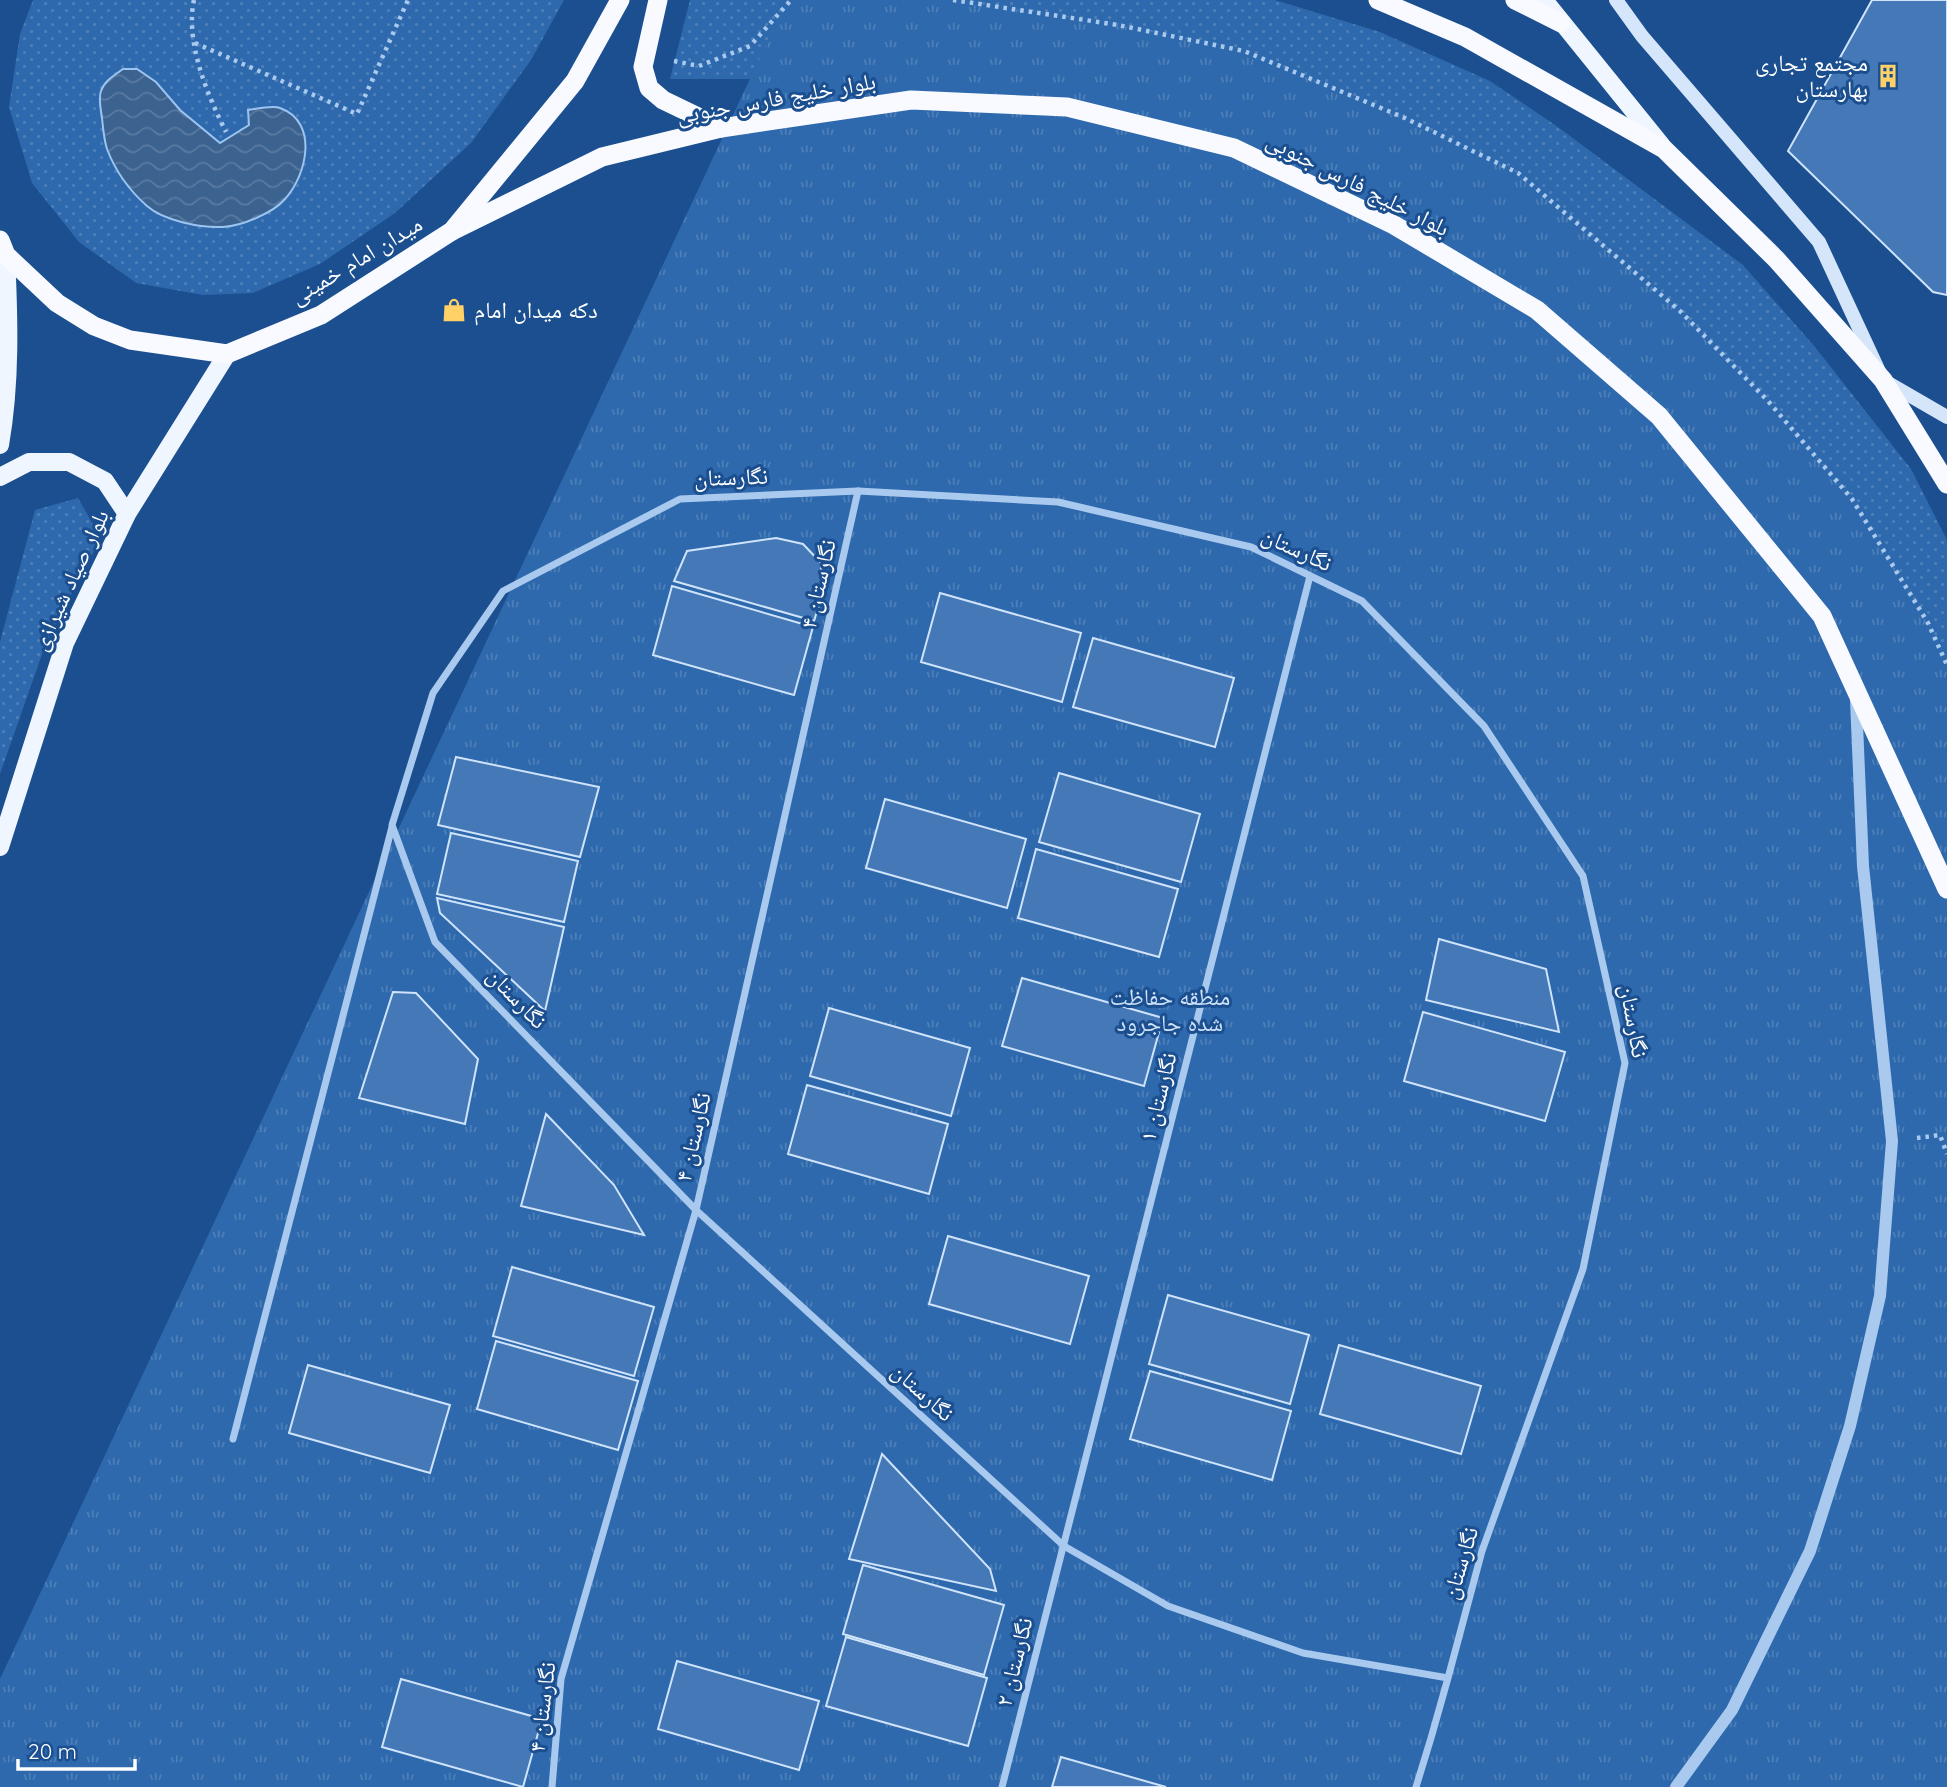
<svg xmlns="http://www.w3.org/2000/svg" width="1947" height="1787" viewBox="0 0 1947 1787" font-family="Quicksand,'Noto Naskh Arabic',sans-serif">
<style>
.grass{fill:url(#grass-dots)}
.park{fill:url(#park-tufts)}
.water{fill:url(#water-waves);stroke:#9cc4f0;stroke-width:2}
.building{fill:#4478b7;stroke:#cfe3fa;stroke-width:2}
.lines{fill:none;stroke-linecap:round;stroke-linejoin:round}
.path{stroke:#a9c9ee;stroke-width:4.5;stroke-dasharray:3.5 5;stroke-linecap:butt}
.minor{stroke:#a9c9ee;stroke-width:7}
.tertiary{stroke:#a9c9ee;stroke-width:12}
.secondary{stroke:#d6e6fa;stroke-width:14}
.primary{stroke:#f0f6ff;stroke-width:18}
.trunk{stroke:#f8faff;stroke-width:19}
.labels{text-anchor:middle;stroke-width:6;stroke-linejoin:round;paint-order:stroke}
.poi-label{font-size:23px;fill:#fff;stroke:#1b4f8f;text-anchor:end}
.street-label{font-size:23px;fill:#fff;stroke:#1b4f8f}
.park-label{font-size:23px;fill:#cfe3fa;stroke:#1b4f8f}
</style>
<defs>
<pattern id="grass-dots" width="8" height="8" patternUnits="userSpaceOnUse" patternTransform="scale(1.75)"><rect width="8" height="8" fill="#2e69ad"/><path d="M2 2h.1M6 6h.1" fill="none" stroke="#4d80b9" stroke-width="1.8" stroke-linecap="round"/></pattern>
<pattern id="park-tufts" width="24" height="20" patternUnits="userSpaceOnUse" patternTransform="scale(1.75)"><rect width="24" height="20" fill="#2e69ad"/><path d="M3 7l-1-3M5 7V3M7 7l1-3M15 17l-1-3M17 17v-4M19 17l1-3" fill="none" stroke="#4d80b9"/></pattern>
<pattern id="water-waves" width="16" height="10" patternUnits="userSpaceOnUse" patternTransform="scale(1.75)"><rect width="16" height="10" fill="#3c6290"/><path d="M0 5q4-4 8 0t8 0" fill="none" stroke="#597aa1"/></pattern>
</defs>
<rect width="100%" height="100%" fill="#1b4f8f"/>
<g class="grass">
<path d="M33,0H564L531,60L471,143L395,213L320,264L253,293L203,295L136,283L79,242L32,183L9,107L20,34Z"/>
<path d="M690,0H1275L1380,32L1490,81L1558,127L1743,265L1815,347L1911,469L1947,540V825L779,79H670Z"/>
<path d="M78,498L101,538L46,643L0,774V642L35,510Z"/>
</g>
<path class="park" d="M787,0H953L1118,25L1244,51L1405,118L1518,173L1680,311L1768,401L1852,499L1928,623L1947,665V1787H0V1679Z"/>
<path class="water" d="M123,69H137L156,82L180,110L220,143L249,125L248,110C257,109 272,105 280,108C319,122 307,175 285,199C273,213 242,226 223,227C201,228 164,221 147,206C130,191 115,170 107,149C104,140 103,128 102,118C101,110 98,99 101,91C104,81 115,75 123,69Z"/>
<g class="building">
<path d="M1872,0H1947V295L1933,292L1788,151Z"/>
<path d="M776,538L803,544L821,563L822,595L814,621L674,581L687,551Z"/>
<path d="M672,586L813,627L794,695L653,655Z"/>
<path d="M940,593L1081,633L1062,702L921,662Z"/>
<path d="M1093,638L1234,678L1215,747L1073,707Z"/>
<path d="M456,757L599,787L580,857L438,825Z"/>
<path d="M1059,773L1200,814L1181,882L1039,842Z"/>
<path d="M885,799L1026,839L1007,908L866,868Z"/>
<path d="M451,833L578,861L564,922L437,894Z"/>
<path d="M1036,849L1178,889L1159,957L1018,918Z"/>
<path d="M437,898L564,927L545,1011L440,913Z"/>
<path d="M1439,939L1546,969L1559,1032L1426,1000Z"/>
<path d="M1022,978L1163,1018L1144,1086L1002,1046Z"/>
<path d="M393,992L416,993L478,1059L465,1124L359,1098Z"/>
<path d="M829,1008L970,1048L951,1116L810,1076Z"/>
<path d="M1423,1012L1565,1052L1545,1121L1404,1081Z"/>
<path d="M807,1085L948,1124L929,1194L788,1154Z"/>
<path d="M546,1114L614,1185L644,1235L521,1206Z"/>
<path d="M948,1236L1089,1276L1070,1344L929,1304Z"/>
<path d="M512,1267L654,1307L634,1376L493,1336Z"/>
<path d="M1168,1295L1309,1335L1290,1404L1149,1364Z"/>
<path d="M496,1341L638,1381L618,1450L477,1409Z"/>
<path d="M1339,1345L1481,1386L1461,1454L1320,1414Z"/>
<path d="M308,1365L450,1405L430,1473L289,1433Z"/>
<path d="M1150,1371L1291,1411L1272,1480L1130,1439Z"/>
<path d="M882,1454L990,1569L996,1591L849,1559Z"/>
<path d="M863,1565L1004,1605L984,1675L843,1634Z"/>
<path d="M846,1637L987,1678L968,1746L826,1706Z"/>
<path d="M677,1661L819,1701L799,1770L658,1729Z"/>
<path d="M401,1679L542,1719L523,1787L382,1747Z"/>
<path d="M1061,1757L1166,1787H1052Z"/>
</g>
<g class="lines">
<g class="path">
<path d="M194,0C185,42 207,94 226,132"/>
<path d="M953,0L1118,25L1244,51L1405,118L1518,173L1680,311L1768,401L1852,499L1928,623L1947,665"/>
<path d="M195,43L357,114L408,0"/>
<path d="M674,61L699,66L750,46L791,0"/>
<path d="M1917,1138L1940,1135L1947,1154"/>
</g>
<g class="minor">
<path d="M233,1439L392,827"/>
<path d="M552,1787L561,1679L696,1210L858,491"/>
<path d="M1002,1787L1310,576"/>
<path d="M1416,1787L1431,1738L1448,1678L1482,1551L1583,1269L1625,1063L1583,876L1484,726L1362,601L1251,547L1058,502L858,491L680,499L503,591L433,693L392,825L435,942L696,1210L1064,1546L1168,1606L1303,1653L1448,1678"/>
</g>
<path class="tertiary" d="M1676,1787L1732,1710L1810,1551L1850,1426L1880,1296L1892,1141L1863,866L1856,700"/>
<path class="secondary" d="M1616,0L1642,36L1819,242L1883,380L1947,417"/>
<g class="primary">
<path d="M1544,0L1662,146"/>
<path d="M0,445C11,382 9,318 6,255"/>
<path d="M0,477L29,462H69L105,481L127,514"/>
<path d="M0,847L65,643L127,514L227,354"/>
</g>
<g class="trunk">
<path d="M658,0L643,67L649,88L663,100L721,128"/>
<path d="M1378,0L1465,37L1664,149L1776,259L1883,380L1947,484"/>
<path d="M1515,0L1561,23"/>
<path d="M452,231L602,157L721,128L911,100L1067,107L1234,148L1394,225L1537,310L1659,416L1822,616L1947,889"/>
<path d="M0,240L6,255L57,303L94,326L130,340L227,354L321,315L452,231L575,81L620,0"/>
</g>
</g>
<defs>
<g id="building-bare" transform="scale(1.89)"><path d="M-4-6H4V6H1V3H-1V6H-4ZM-2.5-4.3h1.7v1.8h-1.7ZM.8-4.3h1.7v1.8H.8ZM-2.5-1h1.7V.8h-1.7ZM.8-1h1.7V.8H.8Z" fill="#ffd166" stroke="#1b4f8f" stroke-width="2.5" paint-order="stroke"/></g>
<g id="shop-bare" transform="scale(1.89)"><path d="M-5-2.5h2.3a2.7 3.5 0 0 1 5.4 0H5L5.5 6h-11ZM-1.5-2.5h3a1.5 2.3 0 0 0-3 0Z" fill="#ffd166" stroke="#1b4f8f" stroke-width="2.5" paint-order="stroke"/></g>
</defs>
<g fill-rule="evenodd">
<use href="#building-bare" x="1888" y="76"/>
<use href="#shop-bare" x="454" y="310"/>
</g>
<g class="labels">
<g class="poi-label">
<text x="1868" y="71">مجتمع تجاری<tspan x="1868" dy="26">بهارستان</tspan></text>
<text x="474" y="318" text-anchor="start">دکه میدان امام</text>
</g>
<g class="street-label">
<text transform="translate(776 98) rotate(-10)" y="8">بلوار خلیج فارس جنوبی</text>
<text transform="translate(1358 184) rotate(27)" y="8">بلوار خلیج فارس جنوبی</text>
<text transform="translate(356 260) rotate(-31)" y="8">میدان امام خمینی</text>
<text transform="translate(731 477) rotate(-2)" y="8">نگارستان</text>
<text transform="translate(1297 549) rotate(25)" y="8">نگارستان</text>
<text transform="translate(70 580) rotate(-65)" y="8">بلوار صیاد شیرازی</text>
<text transform="translate(818 584) rotate(-77)" y="8">نگارستان ۴</text>
<text transform="translate(517 998) rotate(46)" y="8">نگارستان</text>
<text transform="translate(1634 1021) rotate(80)" y="8">نگارستان</text>
<text transform="translate(1158 1097) rotate(-76)" y="8">نگارستان ۱</text>
<text transform="translate(693 1137) rotate(-77)" y="8">نگارستان ۴</text>
<text transform="translate(923 1392) rotate(42)" y="8">نگارستان</text>
<text transform="translate(1460 1563) rotate(-73)" y="8">نگارستان</text>
<text transform="translate(1014 1662) rotate(-76)" y="8">نگارستان ۲</text>
<text transform="translate(542 1707) rotate(-83)" y="8">نگارستان ۴</text>
</g>
<g class="park-label">
<text x="1170" y="1005">منطقه حفاظت<tspan x="1170" dy="26">شده جاجرود</tspan></text>
</g>
</g>
<path d="M18 1759v10h117v-10" fill="none" stroke="#ffffff" stroke-width="3.5"/>
<text x="28" y="1759" font-size="21" fill="#ffffff" stroke="#1b4f8f" stroke-width="5" paint-order="stroke">20 m</text>
</svg>
